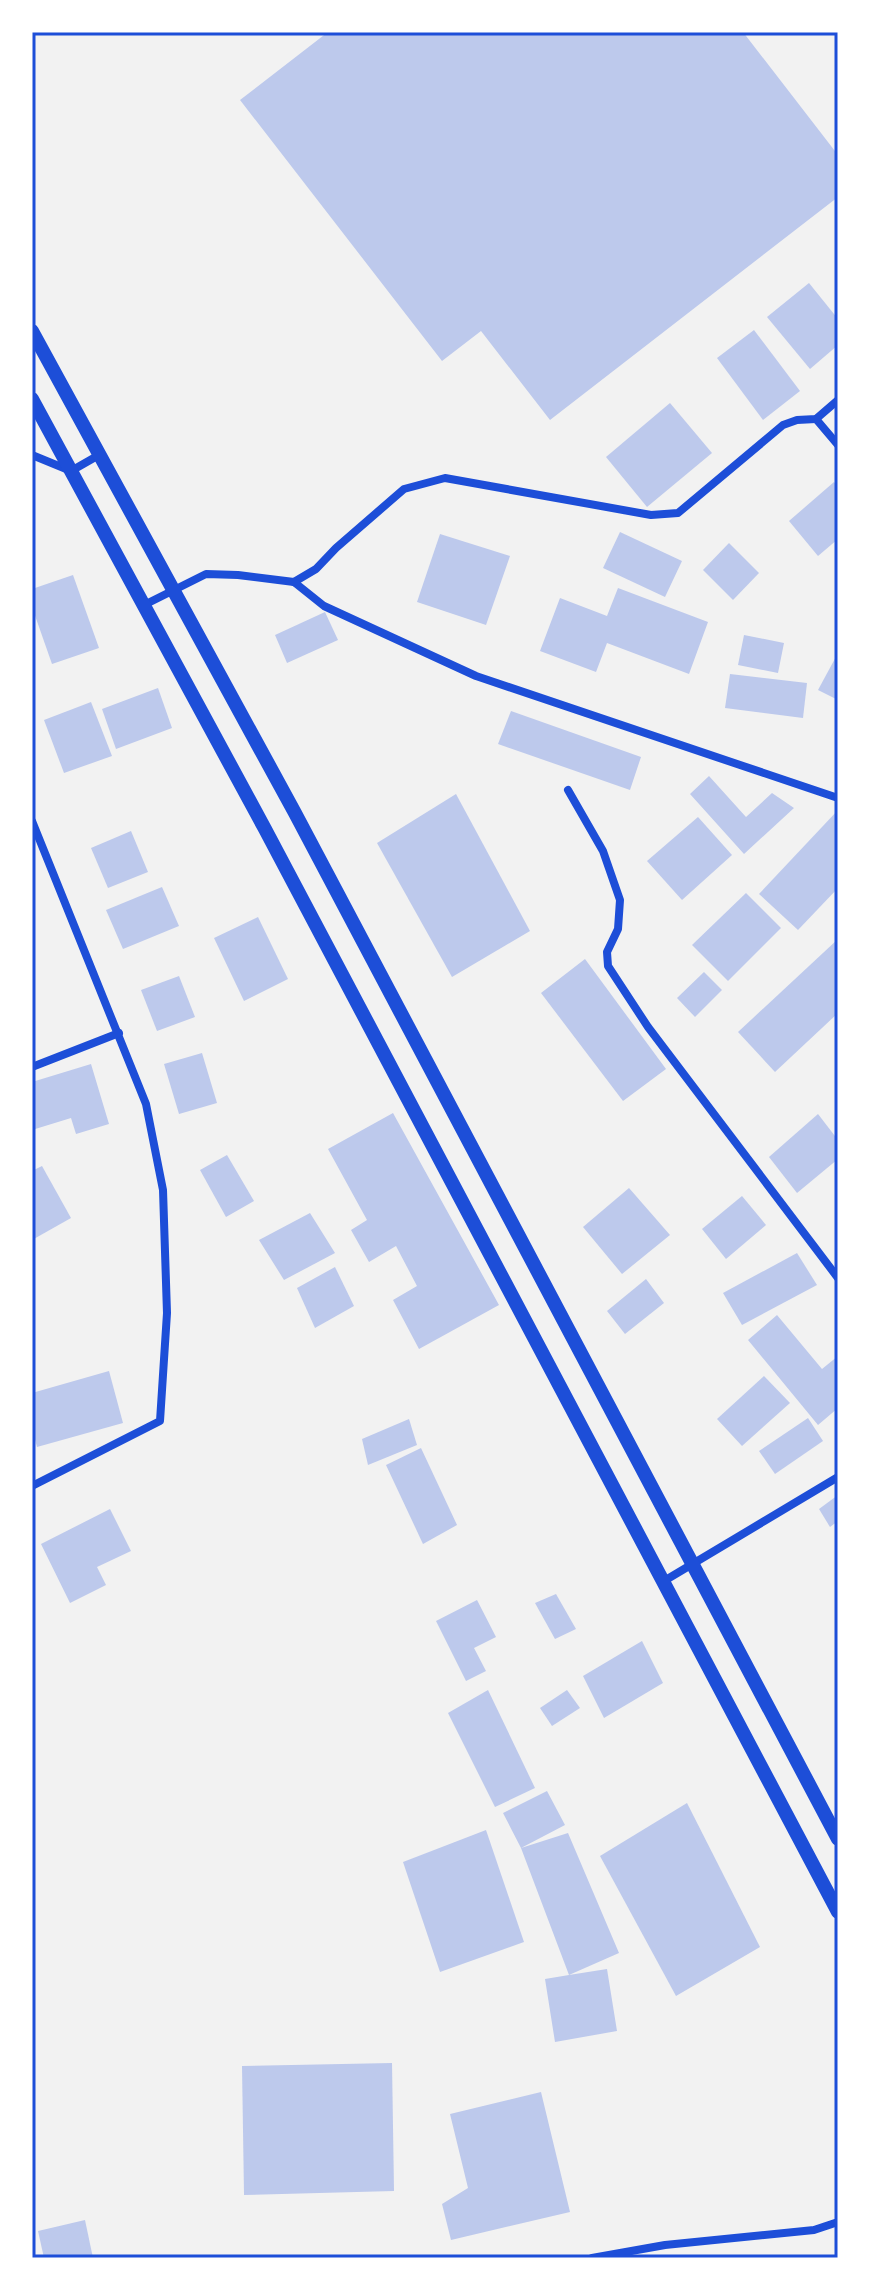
<svg xmlns="http://www.w3.org/2000/svg" width="870" height="2290" viewBox="0 0 870 2290" font-family="Mulish,sans-serif">
<style>
.building{fill:#bdc9ec}
.lines{fill:none;stroke-linecap:round;stroke-linejoin:round}
.minor{stroke:#1d4ed8;stroke-width:8}
.tertiary{stroke:#1d4ed8;stroke-width:14}
.neatline{fill:none;stroke:#1d4ed8;stroke-width:3}
</style>
<rect width="100%" height="100%" fill="#f2f2f2"/>
<g class="building">
<path d="M328,32H743L838,155V197L550,420L481,331L442,361L240,100Z"/>
<path d="M809,283L838,319V345L810,369L767,317Z"/>
<path d="M754,330L800,391L763,420L717,358Z"/>
<path d="M670,403L712,453L647,507L606,457Z"/>
<path d="M834,482L838,487V539L818,556L789,521Z"/>
<path d="M620,532L682,561L665,597L603,568Z"/>
<path d="M440,534L510,556L486,625L417,602Z"/>
<path d="M729,543L759,573L733,600L703,570Z"/>
<path d="M73,575L99,648L52,664L32,607V589Z"/>
<path d="M618,588L708,622L689,674L607,643L596,672L540,651L560,598L607,616Z"/>
<path d="M325,612L338,640L287,663L275,635Z"/>
<path d="M744,635L784,643L778,673L738,665Z"/>
<path d="M838,653V700L818,690Z"/>
<path d="M730,674L807,683L803,718L725,708Z"/>
<path d="M158,688L172,728L116,749L102,709Z"/>
<path d="M91,702L112,756L64,773L44,720Z"/>
<path d="M511,711L641,757L630,790L498,744Z"/>
<path d="M709,776L746,817L772,793L794,808L744,854L690,794Z"/>
<path d="M456,794L530,931L452,977L377,843Z"/>
<path d="M838,810V888L798,930L759,894Z"/>
<path d="M698,817L732,855L682,900L647,861Z"/>
<path d="M131,831L148,872L108,888L91,848Z"/>
<path d="M162,887L179,926L123,949L106,910Z"/>
<path d="M746,893L781,928L728,981L692,945Z"/>
<path d="M258,917L288,979L244,1001L214,938Z"/>
<path d="M838,939V1013L775,1072L738,1032Z"/>
<path d="M585,959L666,1069L623,1101L541,993Z"/>
<path d="M704,972L722,990L695,1017L677,998Z"/>
<path d="M179,976L195,1017L157,1031L141,990Z"/>
<path d="M202,1053L217,1103L179,1114L164,1064Z"/>
<path d="M91,1064L109,1124L76,1134L71,1118L32,1130V1082Z"/>
<path d="M393,1113L499,1305L419,1349L393,1300L417,1286L396,1246L369,1262L351,1230L367,1220L328,1149Z"/>
<path d="M818,1114L838,1140V1159L797,1193L769,1157Z"/>
<path d="M227,1155L254,1201L226,1217L200,1170Z"/>
<path d="M42,1166L71,1218L32,1240V1171Z"/>
<path d="M629,1188L670,1235L622,1274L583,1227Z"/>
<path d="M742,1196L766,1225L726,1259L702,1229Z"/>
<path d="M310,1213L335,1253L284,1280L259,1240Z"/>
<path d="M797,1253L817,1285L742,1325L723,1293Z"/>
<path d="M335,1267L354,1306L315,1328L297,1288Z"/>
<path d="M646,1279L664,1303L625,1334L607,1311Z"/>
<path d="M777,1315L822,1369L838,1356V1408L818,1425L748,1340Z"/>
<path d="M109,1371L123,1423L37,1447L32,1428V1393Z"/>
<path d="M764,1376L790,1403L742,1446L717,1419Z"/>
<path d="M808,1418L823,1441L775,1474L759,1451Z"/>
<path d="M409,1419L417,1445L368,1465L362,1439Z"/>
<path d="M421,1448L457,1525L423,1544L386,1465Z"/>
<path d="M838,1495V1521L830,1527L819,1509Z"/>
<path d="M110,1509L131,1551L97,1567L106,1585L70,1603L41,1544Z"/>
<path d="M556,1594L576,1629L555,1639L535,1603Z"/>
<path d="M477,1600L496,1637L474,1648L486,1671L466,1681L436,1621Z"/>
<path d="M642,1641L663,1683L604,1718L583,1676Z"/>
<path d="M488,1690L535,1788L495,1807L448,1713Z"/>
<path d="M567,1690L580,1708L552,1726L540,1708Z"/>
<path d="M547,1791L565,1825L521,1848L568,1833L619,1953L569,1975L607,1969L617,2031L555,2042L545,1979L569,1975L521,1848L503,1813Z"/>
<path d="M687,1803L760,1947L676,1996L600,1856Z"/>
<path d="M486,1830L524,1942L440,1972L403,1862Z"/>
<path d="M392,2063L394,2191L244,2195L242,2066Z"/>
<path d="M541,2092L570,2212L451,2240L442,2204L468,2188L450,2114Z"/>
<path d="M85,2220L93,2258H44L38,2231Z"/>
</g>
<g class="lines">
<g class="minor">
<path d="M816,419L838,445"/>
<path d="M32,455L71,471L99,455"/>
<path d="M294,582L316,569L336,548L404,489L445,478L651,515L678,513L783,425L797,420L816,419L838,400"/>
<path d="M144,605L206,574L238,575L294,582L324,606L476,676L838,798"/>
<path d="M568,790L603,851L620,900L618,929L607,952L608,966L648,1027L838,1278"/>
<path d="M32,821L146,1104L163,1190L167,1313L160,1421L32,1486"/>
<path d="M32,1067L119,1033"/>
<path d="M664,1581L838,1477"/>
<path d="M592,2258L665,2245L814,2230L838,2222"/>
</g>
<g class="tertiary">
<path d="M32,331L295,813L838,1839"/>
<path d="M32,399L265,829L838,1912"/>
</g>
</g>
<rect width="870" height="2290" fill="none" stroke="#ffffff" stroke-width="68"/>
<rect x="34" y="34" width="802" height="2222" class="neatline"/>
</svg>
